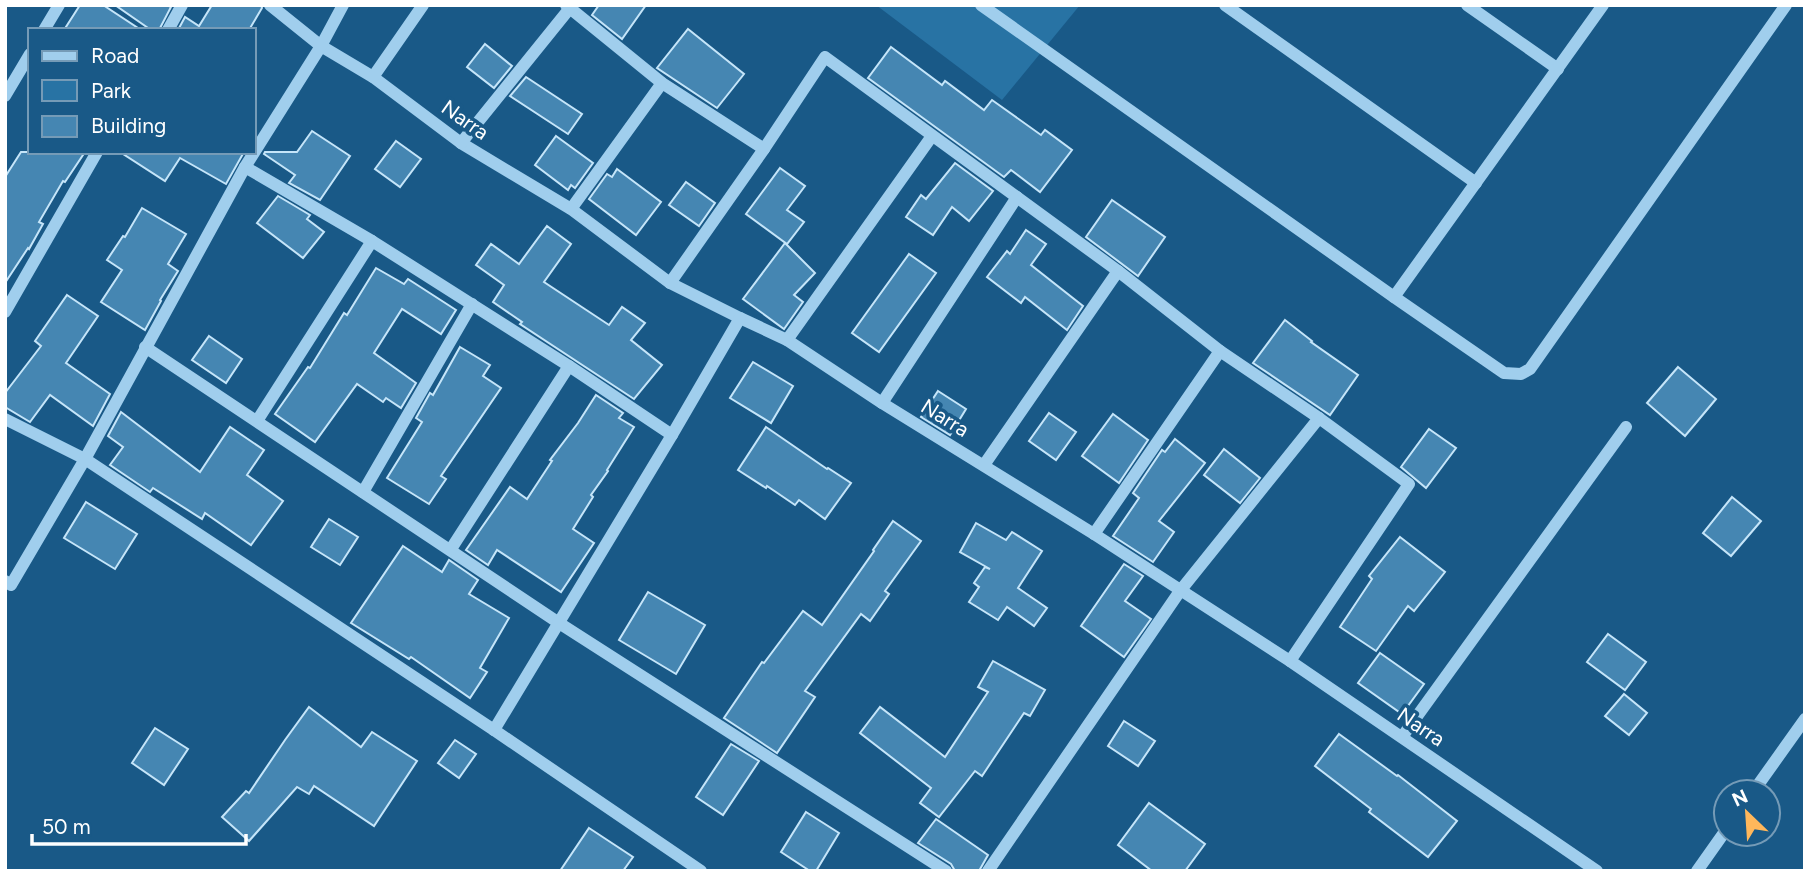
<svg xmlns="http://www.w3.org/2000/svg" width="1810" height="876" viewBox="0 0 1810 876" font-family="Figtree,sans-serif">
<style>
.green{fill:#2873a4}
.building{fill:#4586b2;stroke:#c5e5f9;stroke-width:2}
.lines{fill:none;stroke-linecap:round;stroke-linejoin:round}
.minor{stroke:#a0ceed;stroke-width:12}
.labels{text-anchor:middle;stroke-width:7;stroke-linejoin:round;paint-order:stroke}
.street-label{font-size:21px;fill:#fff;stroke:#195987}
</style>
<rect width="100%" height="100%" fill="#195987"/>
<path class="green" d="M876,5H1080L1002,100Z"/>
<g class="building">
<path d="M80,5H103L141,30H64Z"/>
<path d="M115,5H167L171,7L159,30H151Z"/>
<path d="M212,5H261L262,8L249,30H178L185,17L199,26Z"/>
<path d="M599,5H646L622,39L592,15Z"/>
<path d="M688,29L744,74L717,108L657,68Z"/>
<path d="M485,44L512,66L494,88L467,67Z"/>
<path d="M891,47L942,85L945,81L984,110L992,100L1041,135L1045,130L1072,150L1040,192L1011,170L1004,177L868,78Z"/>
<path d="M526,77L582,114L568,134L510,96Z"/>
<path d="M312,131L350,156L320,200L289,183L295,175L264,154L265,152H297Z"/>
<path d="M556,136L593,163L575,188L571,185L568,190L535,165Z"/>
<path d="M396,141L421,159L400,187L375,169Z"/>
<path d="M21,152H85L65,182L63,181L39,222L43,224L29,249L28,248L5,283V177Z"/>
<path d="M120,152H244L226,184L180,158L165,181Z"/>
<path d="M955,163L993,191L969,221L952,207L933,235L906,217L921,195L926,199Z"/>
<path d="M780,168L805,186L787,210L804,222L787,244L746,214Z"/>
<path d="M617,169L661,202L636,235L589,199L607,174L612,177Z"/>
<path d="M686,182L715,203L699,226L669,205Z"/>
<path d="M278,196L310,215L307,219L324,232L303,258L257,223Z"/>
<path d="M1112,200L1165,237L1138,276L1086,237Z"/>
<path d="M142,208L186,234L168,264L178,271L160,300L161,301L145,330L101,302L122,270L107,260L123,236L125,237Z"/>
<path d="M547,226L571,244L544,282L609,325L622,307L645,323L631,340L662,365L634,399L520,324L522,322L493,302L504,285L476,265L491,244L519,264Z"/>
<path d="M1026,230L1046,244L1031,265L1083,306L1067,330L1025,297L1021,303L987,277L1007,251L1010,254Z"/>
<path d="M785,243L815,273L794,295L803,302L784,329L743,299Z"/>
<path d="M909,254L936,273L879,352L852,333Z"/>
<path d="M376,268L404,284L408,279L456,310L441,334L402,309L374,353L416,383L401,408L386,398L383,402L357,384L315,442L275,414L308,367L310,368L344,313L347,315Z"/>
<path d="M67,295L98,316L66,363L110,394L93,426L50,395L30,422L5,407V393L41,346L35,341Z"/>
<path d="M1285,320L1312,341L1311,342L1358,375L1330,415L1253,363Z"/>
<path d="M209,336L242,359L226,383L192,360Z"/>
<path d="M460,347L490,365L483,376L501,388L441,476L446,479L429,504L387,478L422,422L416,418L430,393L433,395Z"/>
<path d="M753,362L793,386L771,423L730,398Z"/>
<path d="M1678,367L1716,399L1685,436L1647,403Z"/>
<path d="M938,391L966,409L950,435L921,417Z"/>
<path d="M596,395L623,413L619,418L634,427L607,470L608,471L591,495L593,497L573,529L594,543L561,592L497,550L488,565L466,550L510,487L527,499L552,461L550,460L578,423Z"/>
<path d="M121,412L200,472L230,427L264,450L247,475L283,501L251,545L205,513L202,519L153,488L150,492L110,465L123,447L108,436Z"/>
<path d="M1049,413L1076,432L1056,460L1029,441Z"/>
<path d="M1113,414L1148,440L1119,483L1082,456Z"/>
<path d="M766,427L827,469L828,468L851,483L825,519L799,500L795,505L767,486L766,488L738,470Z"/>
<path d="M1429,429L1456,448L1426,488L1401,467Z"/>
<path d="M1175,439L1205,463L1159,521L1174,532L1153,562L1113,536L1139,498L1133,493L1162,450L1165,452Z"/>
<path d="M1224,449L1260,478L1240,503L1204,475Z"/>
<path d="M1732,497L1761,521L1731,556L1703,533Z"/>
<path d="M86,502L137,534L115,569L64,538Z"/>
<path d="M329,519L358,537L340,565L311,547Z"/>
<path d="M893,521L921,541L885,591L889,594L870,621L861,614L805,691L815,697L777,753L724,718L762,662L764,663L803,611L822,625L874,551L873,550Z"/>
<path d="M976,523L1006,540L1012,532L1042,551L1018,588L1047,608L1034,626L1007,607L998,620L969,602L979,587L974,583L985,567L990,569L960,552Z"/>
<path d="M1400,537L1445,572L1414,611L1408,606L1376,651L1340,627L1372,579L1369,576Z"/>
<path d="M403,546L442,572L449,560L478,580L469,594L509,618L480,668L487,672L470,698L411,657L409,659L351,623Z"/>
<path d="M1124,564L1143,576L1125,601L1151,619L1124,657L1081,626Z"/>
<path d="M648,592L705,625L676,674L619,640Z"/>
<path d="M1608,634L1646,662L1625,690L1587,662Z"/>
<path d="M1380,653L1424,684L1402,714L1358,683Z"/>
<path d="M993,661L1045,690L1030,716L1024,713L982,776L975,771L939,817L920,803L931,788L860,733L880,707L945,757L988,692L978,687Z"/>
<path d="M1624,694L1647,713L1629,735L1605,716Z"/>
<path d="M309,707L361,747L372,732L417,761L374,826L314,786L309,794L297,787L249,841L222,817L246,791L249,793L285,740Z"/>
<path d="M1124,721L1155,741L1138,766L1108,746Z"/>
<path d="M155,728L188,749L164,785L132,763Z"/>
<path d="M1339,734L1397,776L1398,775L1457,821L1428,857L1369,812L1371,809L1315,766Z"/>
<path d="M455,740L476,754L459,778L438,763Z"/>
<path d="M731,744L759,761L723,815L696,797Z"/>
<path d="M1149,803L1205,844L1185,871H1152L1118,845Z"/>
<path d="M806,812L839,833L816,871H810L781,852Z"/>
<path d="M936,819L988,855L979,871H955L951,864L918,843Z"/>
<path d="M589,828L633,857L623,871H560Z"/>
</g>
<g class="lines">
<g class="minor">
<path d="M270,5L321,46L373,77L461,143L571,209L670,283L740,318L787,340L882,403L1094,534L1290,661L1597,871"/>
<path d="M566,5L662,83L764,149"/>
<path d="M981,5L1394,297L1504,373L1521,374L1530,369L1786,5"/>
<path d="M1225,5L1476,183"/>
<path d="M1467,5L1558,69"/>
<path d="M44,30L59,5"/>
<path d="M168,30L182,5"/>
<path d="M373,77L423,5"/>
<path d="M5,96L30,54"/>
<path d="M461,143L570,8"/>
<path d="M245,167L372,241L569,366L672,435"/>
<path d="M571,209L662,83"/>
<path d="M670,283L764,149L825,57L1118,271L1220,351L1319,418L1409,484L1290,661"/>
<path d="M1394,297L1603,5"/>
<path d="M5,312L97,152"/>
<path d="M787,340L932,136"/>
<path d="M145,347L559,623L946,871"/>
<path d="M882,403L1017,197"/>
<path d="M5,419L85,459L494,730L701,871"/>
<path d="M257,421L372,241"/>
<path d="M984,465L1118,271"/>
<path d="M363,492L472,304"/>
<path d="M1094,534L1220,351"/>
<path d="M451,549L569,366"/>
<path d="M5,581L11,585L85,459L245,167L321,46L343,5"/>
<path d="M494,730L672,435L740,318"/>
<path d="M1402,737L1626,427"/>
<path d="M1753,792L1805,719"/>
<path d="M988,871L1180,591L1319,418"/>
<path d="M1697,871L1726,830"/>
</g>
</g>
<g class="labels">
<g class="street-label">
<text transform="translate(465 120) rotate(35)" y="7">Narra</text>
<text transform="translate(945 418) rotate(32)" y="7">Narra</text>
<text transform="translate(1421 727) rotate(34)" y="7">Narra</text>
</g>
</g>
<rect width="1810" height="876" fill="none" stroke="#ffffff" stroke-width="14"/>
<rect x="28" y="28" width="228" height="126" fill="#195987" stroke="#759bb7" stroke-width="2"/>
<rect x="42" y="51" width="35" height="10" fill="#a0ceed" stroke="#759bb7" stroke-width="2"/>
<text x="91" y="63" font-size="21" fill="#ffffff">Road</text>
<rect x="42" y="80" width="35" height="21" fill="#2873a4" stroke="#759bb7" stroke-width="2"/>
<text x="91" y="98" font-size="21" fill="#ffffff">Park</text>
<rect x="42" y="116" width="35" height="21" fill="#4586b2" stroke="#759bb7" stroke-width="2"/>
<text x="91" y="133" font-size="21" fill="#ffffff">Building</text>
<g transform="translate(1747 813) rotate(335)"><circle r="33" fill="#195987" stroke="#759bb7" stroke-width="2"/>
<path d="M0-5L12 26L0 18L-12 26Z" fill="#ffb75b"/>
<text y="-10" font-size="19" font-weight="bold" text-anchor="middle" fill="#ffffff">N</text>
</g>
<path d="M32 834v10h214v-10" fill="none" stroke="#ffffff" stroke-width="3.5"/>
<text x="42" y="834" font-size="21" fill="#ffffff" stroke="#195987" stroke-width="5" paint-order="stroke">50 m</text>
</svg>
